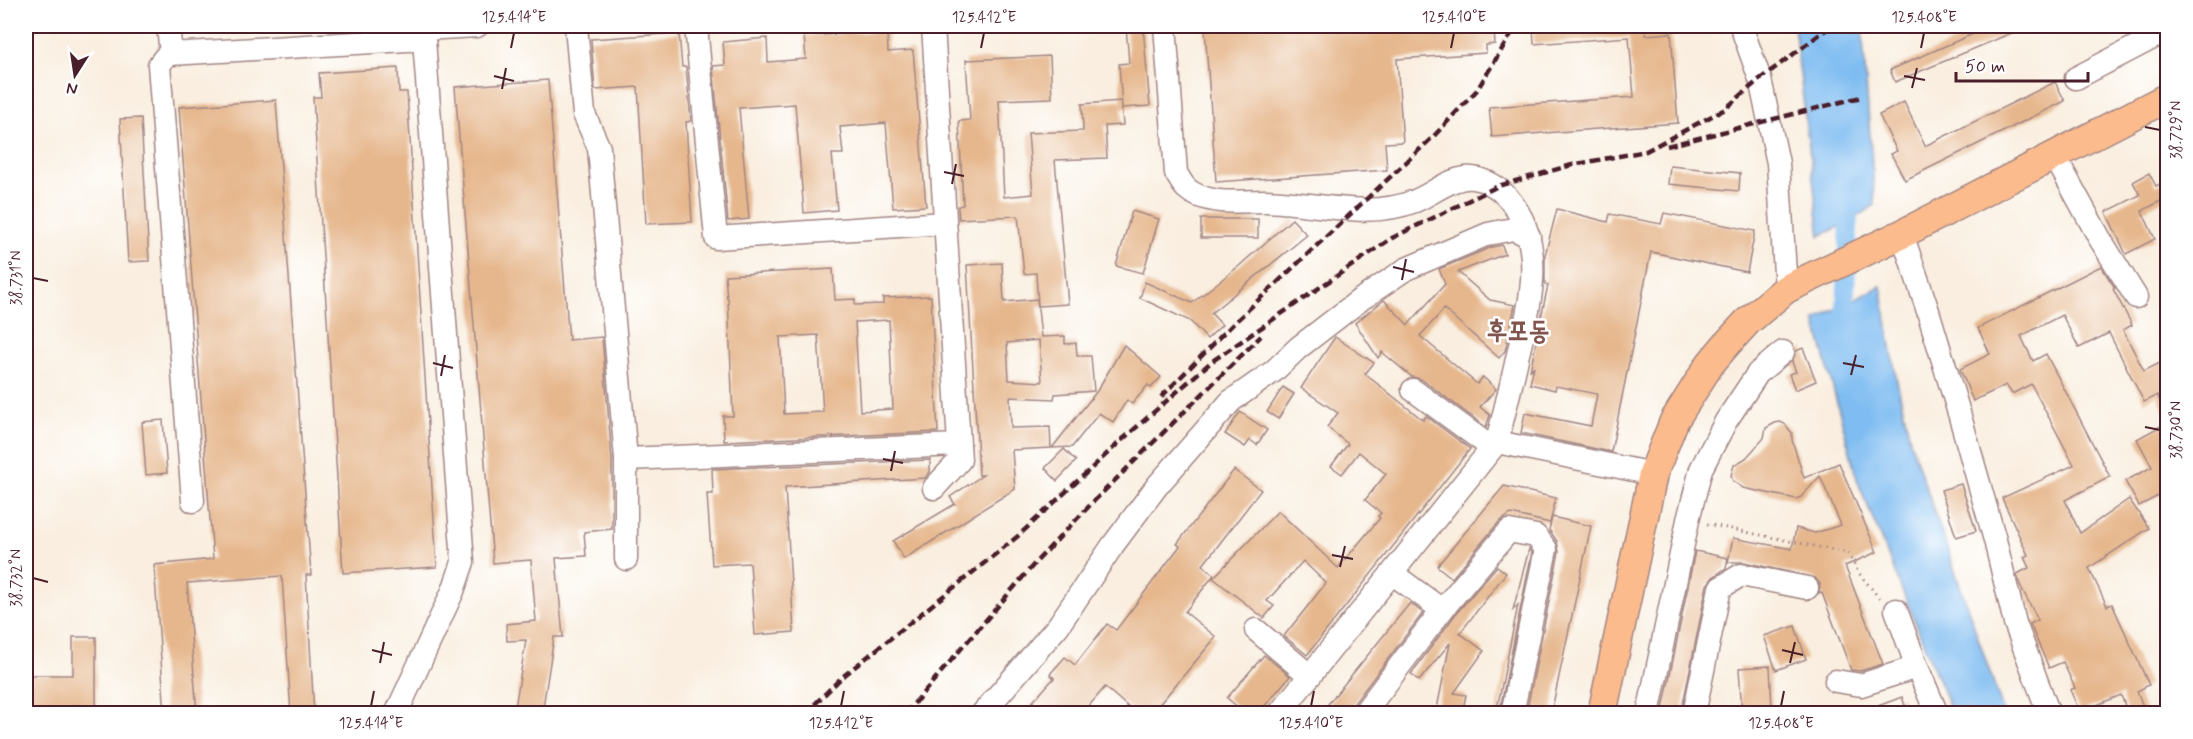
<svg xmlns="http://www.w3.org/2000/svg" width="2193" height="739" viewBox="0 0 2193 739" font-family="Mynerve,'Poor Story',sans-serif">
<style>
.water{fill:#7ebcf1;stroke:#646e8e;stroke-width:1.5}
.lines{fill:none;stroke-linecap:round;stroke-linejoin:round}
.canal{stroke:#7ebcf1;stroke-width:18}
.building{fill:#e6b78d;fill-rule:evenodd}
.minor-casing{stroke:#a28685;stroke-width:25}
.major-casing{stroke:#a28685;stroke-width:31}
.path{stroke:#a28685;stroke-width:3;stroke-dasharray:1.5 4.5;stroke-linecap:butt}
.minor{stroke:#fff;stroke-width:22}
.major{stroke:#fbbb8c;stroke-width:28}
.rail{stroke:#4a1f2b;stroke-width:4.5;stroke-dasharray:9 4.5;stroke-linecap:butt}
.ticks{fill:none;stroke:#4a1f2b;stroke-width:2}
.labels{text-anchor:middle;stroke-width:5;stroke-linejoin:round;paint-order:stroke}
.quarter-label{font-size:26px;font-weight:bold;fill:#81544d;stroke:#fff}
.neatline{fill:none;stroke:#4a1f2b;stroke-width:2}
.ticks-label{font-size:15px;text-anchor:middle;fill:#4a1f2b}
</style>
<rect width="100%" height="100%" fill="#fff"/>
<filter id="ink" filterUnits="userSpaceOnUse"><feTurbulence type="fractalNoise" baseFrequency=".0167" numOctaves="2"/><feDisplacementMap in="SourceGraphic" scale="12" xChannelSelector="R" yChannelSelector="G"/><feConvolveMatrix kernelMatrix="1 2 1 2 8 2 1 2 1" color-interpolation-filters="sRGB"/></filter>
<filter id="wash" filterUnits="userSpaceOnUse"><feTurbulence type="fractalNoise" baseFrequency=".008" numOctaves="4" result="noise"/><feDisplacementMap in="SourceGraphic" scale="24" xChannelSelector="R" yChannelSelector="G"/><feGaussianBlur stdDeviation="1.35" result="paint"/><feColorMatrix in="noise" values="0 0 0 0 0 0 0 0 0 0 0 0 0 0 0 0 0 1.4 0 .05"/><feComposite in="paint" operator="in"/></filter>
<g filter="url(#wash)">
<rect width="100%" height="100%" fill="#f9eedf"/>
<g class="water">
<path d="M1794,26H1862L1875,205L1849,222L1820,236Z"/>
<path d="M1881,286L1896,377L1911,444L2004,713H1952L1858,482L1815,320Z"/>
</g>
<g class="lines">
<path class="canal" d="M1848,328L1845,311L1849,222"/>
</g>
<g id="blocks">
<g class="building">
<path d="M1126,26H1143L1150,106L1122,108L1119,64L1129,63Z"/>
<path d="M1260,26H1432V33L1494,29L1495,44L1486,45V53L1397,59L1403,142L1385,143L1387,170L1216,182L1205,29Z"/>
<path d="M1533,26H1645L1646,35L1671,33L1678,123L1492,137L1489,107L1634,97L1629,37L1534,44Z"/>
<path d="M1991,26H2028L1895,82L1890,70Z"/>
<path d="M887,31L888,52L913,50L926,206L893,208L886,123L840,127L843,154H832L837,210L804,213L795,104L739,108L749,219L728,221L713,66L725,65L723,42L767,38L768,62L806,59L804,36Z"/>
<path d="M679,33L682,67H686L691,121L686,122L692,222L646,224L638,87L595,90L591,39Z"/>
<path d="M1050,56L1052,98L999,100L1004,197L1033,194L1028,133L1083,131L1082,104L1121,101L1123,125L1105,126L1107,158L1055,160L1068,304L1038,306L1036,273L1024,274L1018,216L959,219L958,206L963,205L959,121L970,120L966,60Z"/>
<path d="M398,68L399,92H407L437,567L343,573L313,97H321L319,73Z"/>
<path d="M548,80L569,340L602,337L612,460V529L584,532L586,556L556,558L563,637H554L542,714H514L526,640L507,641L506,624L536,621L531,560L493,563L455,87Z"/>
<path d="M2055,82L2065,101L1905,180L1891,154L1897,151L1879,115L1904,102L1925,146Z"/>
<path d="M276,100L311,575H306L314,714H291L282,576L187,583L197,714H165L154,565L213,559L179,107Z"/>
<path d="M141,118L149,261L128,262L120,119Z"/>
<path d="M1670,166L1740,173L1739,191L1668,184Z"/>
<path d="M2149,173L2156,186L2168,180V197L2142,211L2155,239L2126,254L2106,212L2140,195L2133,182Z"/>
<path d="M1557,209L1608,222L1610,214L1661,224L1664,213L1755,231L1747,272L1651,252L1611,452L1521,433L1525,413L1591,426L1597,394L1556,386L1555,390L1530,384L1534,366L1530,371L1548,285L1545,284V255Z"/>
<path d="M1132,211L1159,219L1143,273L1116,266Z"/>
<rect x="1201" y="219" width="57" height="19"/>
<path d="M1292,219L1307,235L1211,313L1222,325L1207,339L1190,321L1140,298L1145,282L1192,303L1239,266Z"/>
<path d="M1502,245L1505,254L1458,272L1490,300L1515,305L1505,351L1499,358L1444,309L1420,336L1477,384L1483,377L1496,389L1480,407L1490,415L1486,427L1421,379L1412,377L1382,352L1378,358L1355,323L1384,300L1408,325L1445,284L1439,269L1492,247Z"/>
<path d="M1002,263L1004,302L1037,299L1041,337L1065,336V344L1076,343L1077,356H1091L1094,391L1055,394L1054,399L1010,397L1011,428L1050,427L1051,448L1012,450L1015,489L904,559L893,541L955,504L950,497L983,475H979L967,265ZM1039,340L1042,382L1009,380L1007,343Z"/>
<path d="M2101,266L2115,288L2113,289L2132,325L2123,330L2144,371L2168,359V416L2157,395L2144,402L2109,333L2079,348L2062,315L2021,336L2033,361L2046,354L2110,477L2065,500L2080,533L2129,499L2149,528L2089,568L2107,606L2112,604L2149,685L2137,691L2146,714H2128L2121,695L2080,712L2070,690L2075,688L2063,662L2049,668L2030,624L2038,620L2020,585L2017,574L2029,568L2024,557L2028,555L2002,498L2074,465L2031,384L2012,394L2006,385L1973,401L1960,369L1990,354L1978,328Z"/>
<path d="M833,269L835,300L855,299V305L883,304V298L931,296L938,432L724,441L723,416H733L728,298H727L725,275ZM889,320L893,409L860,411L855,322ZM818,335L823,412L784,414L780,337Z"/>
<path d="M1335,337L1374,363L1365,374L1423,420L1426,416L1470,449L1307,655L1284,636L1326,583L1303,561L1267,601L1274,606L1264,618L1213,578L1278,511L1338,568L1380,518L1378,516L1381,513L1365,500L1386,474L1359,452L1342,474L1331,466L1348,444L1327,427L1338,413L1301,388Z"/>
<path d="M1124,345L1161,377L1151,388L1148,385L1132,404L1127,400L1113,422L1099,413L1072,447L1052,448L1097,391Z"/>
<path d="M1803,348L1816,381L1795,390L1789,374L1796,372L1792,362L1796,351Z"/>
<path d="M1283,387L1294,394L1278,419L1267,412Z"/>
<path d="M1240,412L1267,430L1257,445L1250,440L1245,447L1225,434Z"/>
<path d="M163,420L167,473L146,475L142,422Z"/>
<path d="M1780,422L1785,424L1792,433V440L1804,478L1839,463L1877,552L1845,566L1883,664L1860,671L1851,670L1822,593L1819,594L1820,584L1815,578L1744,562H1728L1733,538L1792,549L1796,528L1815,533L1841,525L1820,476L1801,497L1796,499L1743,488L1733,481L1731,476L1734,465L1746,458L1764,438L1766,428L1775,423Z"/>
<path d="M2168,422V491L2139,506L2125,481L2152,467L2137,439Z"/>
<path d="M1064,449L1076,461L1057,481L1045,468Z"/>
<path d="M930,460V472L925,478L785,487L794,632L755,635L750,563L712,565L707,494H713L712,469Z"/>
<path d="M1234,470L1261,490L1203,565L1214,575L1185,612L1216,637L1158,706L1167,714H1136L1105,687L1082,714H1035L1028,707L1054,678L1050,674L1065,657L1075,665L1107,624L1116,630L1180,546L1177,544Z"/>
<path d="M1961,484L1976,531L1956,537L1941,490Z"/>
<path d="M1504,486L1556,498L1550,523L1511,514L1499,522L1452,578L1437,566Z"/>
<path d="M1552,517L1591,526L1551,714H1526L1559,552L1557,541L1549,530Z"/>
<path d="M1529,549L1532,552L1499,714H1496L1518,605L1513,610Z"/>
<path d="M1695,551L1728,558L1726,568L1713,577L1707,585L1681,714H1662Z"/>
<path d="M1497,566L1506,573L1460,633L1484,651L1454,693L1466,695L1462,714H1436L1450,643L1419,681L1411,674L1455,615Z"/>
<path d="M1410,603L1423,613L1352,706L1350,714H1320Z"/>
<path d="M1795,626L1806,659L1776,670L1764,636Z"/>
<path d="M73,637H96V714H26V675H73Z"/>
<path d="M1264,655L1290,676L1258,714H1246L1227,698Z"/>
<path d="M1770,666L1772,709L1768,711L1769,714H1742L1739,668Z"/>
<path d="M1902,697L1908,714H1863L1862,712Z"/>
</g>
</g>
</g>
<g filter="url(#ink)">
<use href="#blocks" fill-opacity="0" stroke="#a28685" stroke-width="1.5"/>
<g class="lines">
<g class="minor-casing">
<g id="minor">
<path d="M168,26L171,54"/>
<path d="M576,26L584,114L599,148L626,459V559"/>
<path d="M696,26L716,238L945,223"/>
<path d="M933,26L960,460L934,488"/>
<path d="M1165,26L1176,173C1179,178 1182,184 1186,188C1205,206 1242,201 1265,201C1314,202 1368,220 1415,201C1431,195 1454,175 1473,178C1487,180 1498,187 1507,197C1547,242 1531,301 1518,354C1512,383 1504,413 1497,442"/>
<path d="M1741,26L1760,79L1778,163L1786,289"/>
<path d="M423,29L477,26"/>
<path d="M2076,78L2168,30"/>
<path d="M2054,155L2100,239L2136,297"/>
<path d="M1902,234L1927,308L1959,413L1995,540L2015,623L2049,714"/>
<path d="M1413,390L1492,448"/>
<path d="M626,459L959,445"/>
<path d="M193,501L159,65L165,57L171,54L424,39"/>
<path d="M1393,574L1442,610"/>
<path d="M1896,610L1917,667L1937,714"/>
<path d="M1256,630L1310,676"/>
<path d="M1836,681L1861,685L1917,667"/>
<path d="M396,714L453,591L463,562L423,26"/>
<path d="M982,714L1058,626L1113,545L1157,486L1231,401L1274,371L1298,348L1360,300L1406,269L1488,234L1513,229L1529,236"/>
<path d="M1279,714L1497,442L1653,474"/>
<path d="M1363,714L1442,610L1509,531L1536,536L1546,549L1512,714"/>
<path d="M1648,714L1688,520L1701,469L1726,421L1758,373L1783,352"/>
<path d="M1694,714L1720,588L1741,575L1807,588"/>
</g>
</g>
<g class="major-casing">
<path id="major" d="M1602,714L1653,474L1674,421L1710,364L1725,346L1747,322L1786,289L1902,234L2168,97"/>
</g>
<path class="path" d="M1707,524L1848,553L1858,572L1880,599"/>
<use href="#minor" class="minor"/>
<use href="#major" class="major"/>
<g class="rail">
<path d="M1667,146L1861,97"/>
<path d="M1161,397L1236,321L1434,136L1477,90L1516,26"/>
<path d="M805,714L841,678L1018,536L1123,439L1211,362L1392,238L1498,186L1572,165L1646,151L1725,109L1760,79L1831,26"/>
<path d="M905,714L1035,563L1093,502L1261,336"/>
</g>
</g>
</g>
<path class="ticks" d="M511,48L514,33M981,48L984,33M1451,48L1454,33M1921,48L1924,33M494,76L514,81M1904,76L1925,80M1912,88L1917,68M502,89L506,68M2145,127L2160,130M944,172L964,176M952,184L956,164M1393,267L1414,272M33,278L48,281M1402,280L1406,259M433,363L453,368M1843,363L1864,367M1851,375L1856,355M441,376L445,355M2145,427L2160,430M883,459L903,463M891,471L895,451M1332,555L1353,559M1340,567L1345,546M33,578L48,582M372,650L392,655M1782,650L1803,655M380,663L384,642M1790,663L1795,642M371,706L374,691M841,706L844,691M1311,706L1314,691M1781,706L1784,691"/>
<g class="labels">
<g class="quarter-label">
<text x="1518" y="339">후포동</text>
</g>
</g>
<rect width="2193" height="739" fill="none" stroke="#fff" stroke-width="66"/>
<g transform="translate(75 75) rotate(192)" stroke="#ffffff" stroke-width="4.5" paint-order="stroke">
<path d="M0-4.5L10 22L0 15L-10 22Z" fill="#4a1f2b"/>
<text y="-9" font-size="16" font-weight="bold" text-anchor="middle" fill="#4a1f2b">N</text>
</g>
<path d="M1956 72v9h132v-9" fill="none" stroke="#4a1f2b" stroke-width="3"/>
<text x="1965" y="72" font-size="18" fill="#4a1f2b" stroke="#ffffff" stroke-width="4.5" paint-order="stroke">50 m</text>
<rect x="33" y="33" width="2127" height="673" class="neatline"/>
<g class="ticks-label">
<text x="514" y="22">125.414°E</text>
<text x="984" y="22">125.412°E</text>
<text x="1454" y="22">125.410°E</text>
<text x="1924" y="22">125.408°E</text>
<text transform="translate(2176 130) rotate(-90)" y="5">38.729°N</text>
<text transform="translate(16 278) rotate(-90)" y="5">38.731°N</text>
<text transform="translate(2176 430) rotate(-90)" y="5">38.730°N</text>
<text transform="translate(16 578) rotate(-90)" y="5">38.732°N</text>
<text x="371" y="728">125.414°E</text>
<text x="841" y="728">125.412°E</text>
<text x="1311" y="728">125.410°E</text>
<text x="1781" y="728">125.408°E</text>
</g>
</svg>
